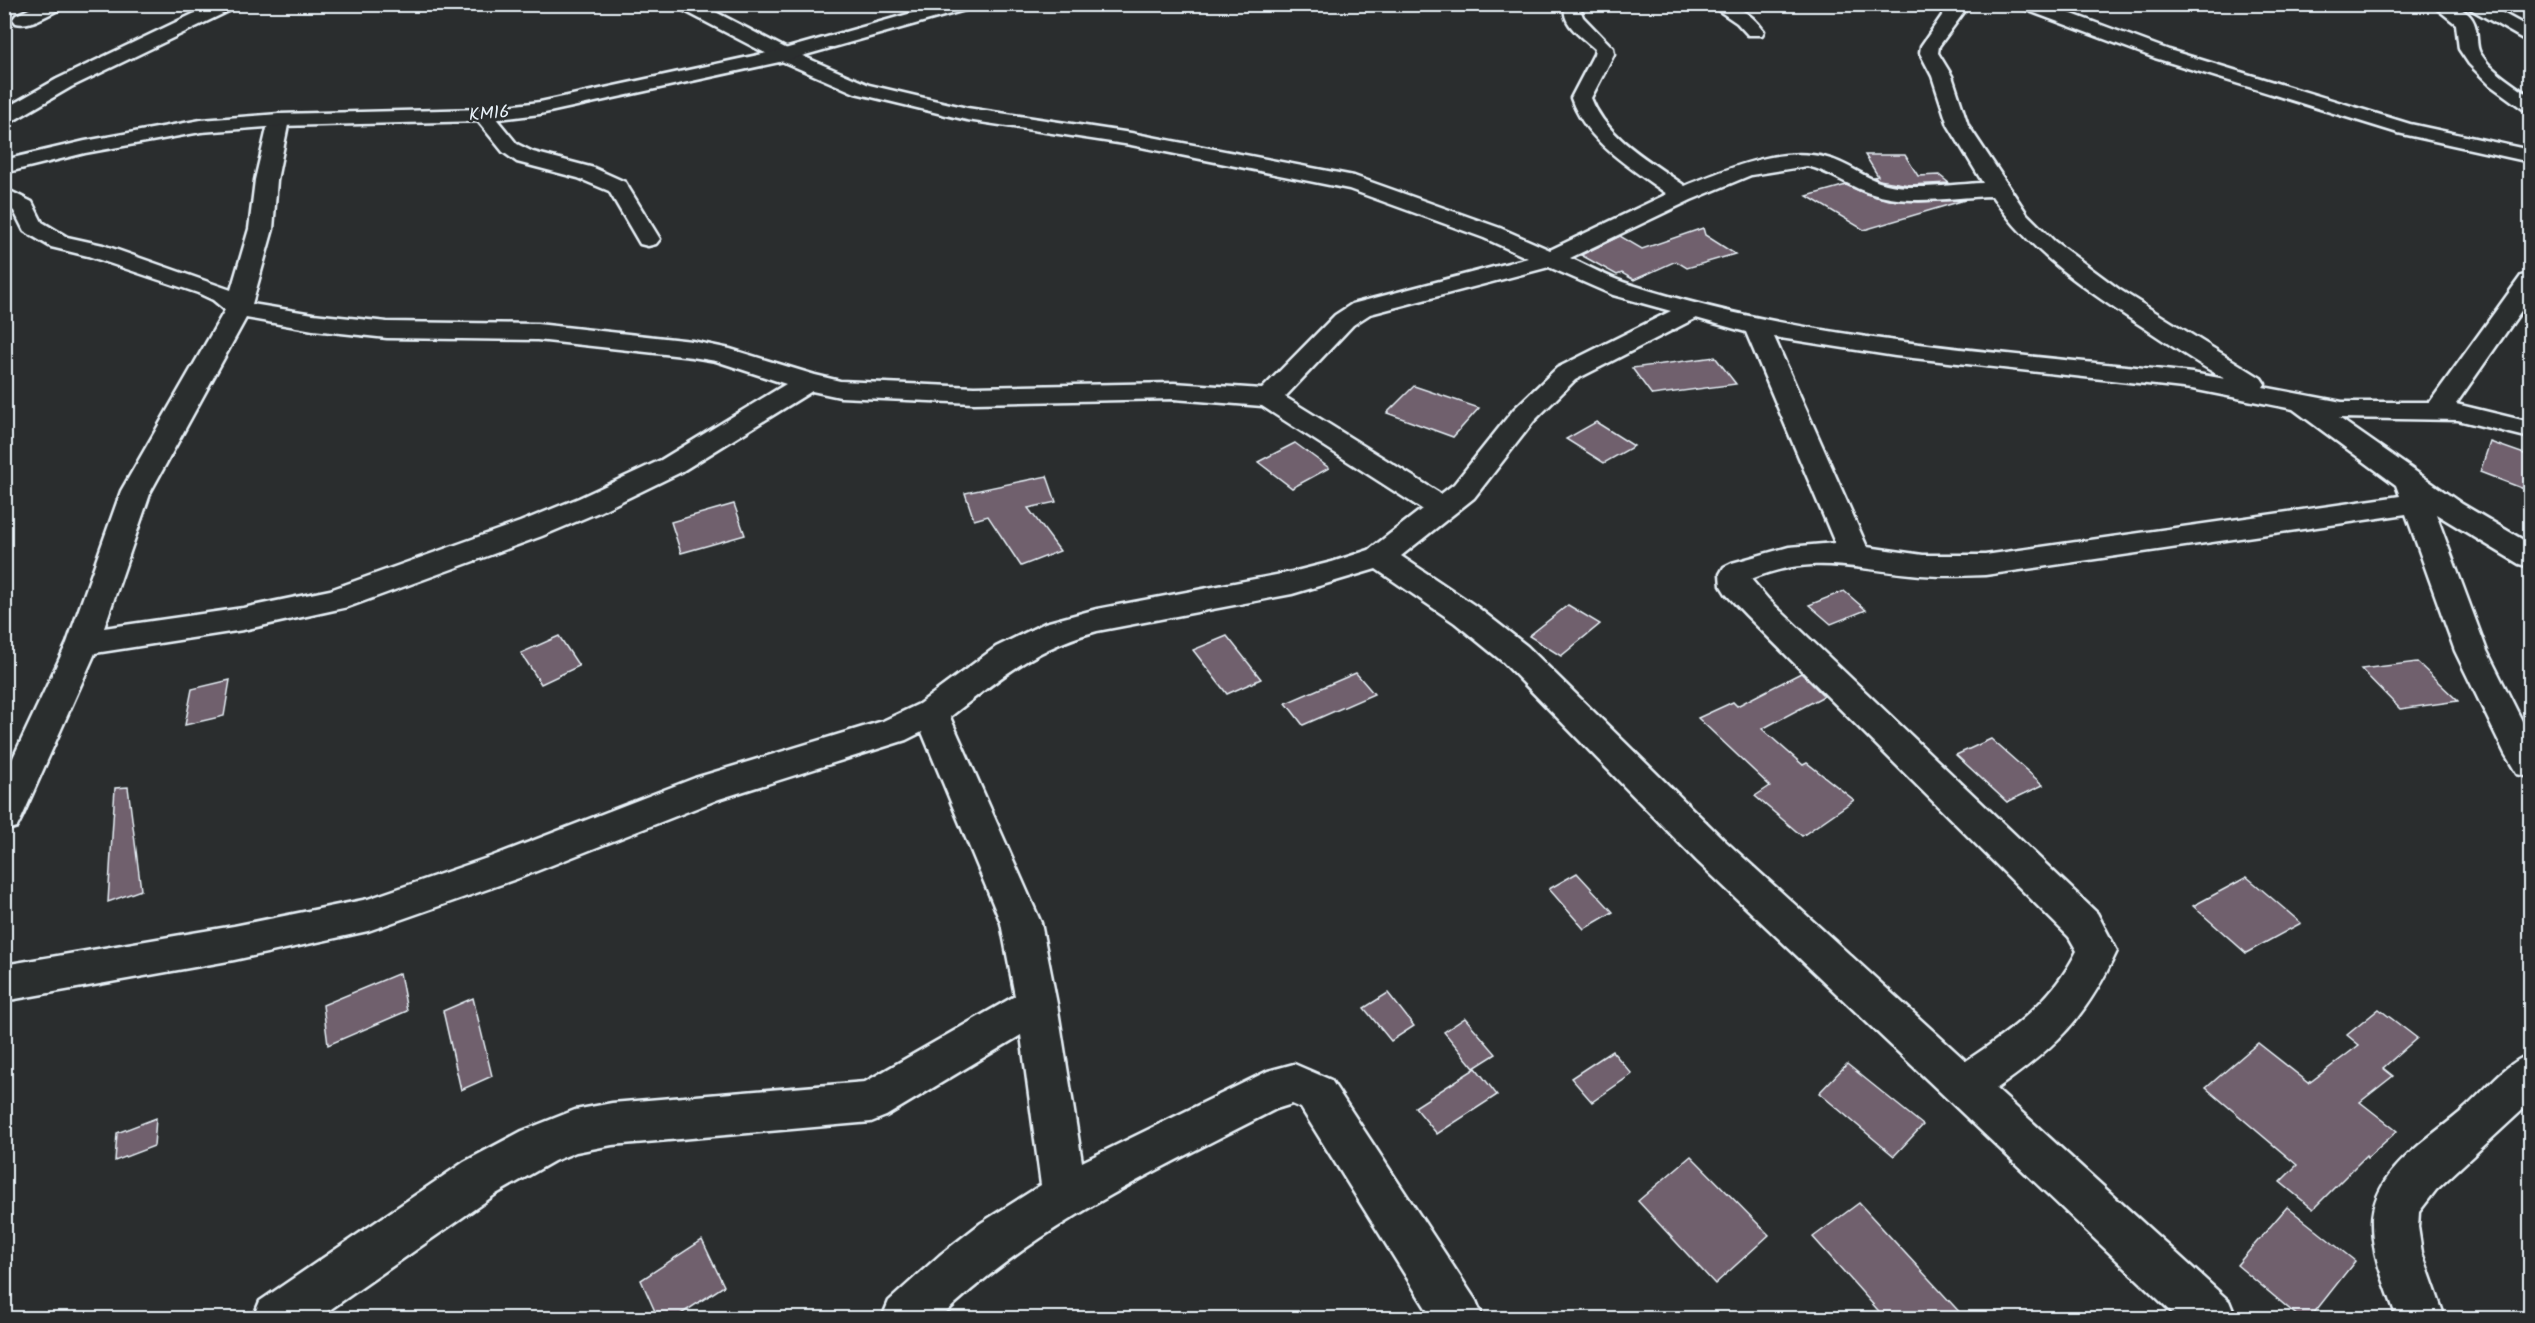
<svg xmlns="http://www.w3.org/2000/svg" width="2535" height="1323" viewBox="0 0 2535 1323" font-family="Kalam,sans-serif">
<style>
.building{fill:#6f606d;stroke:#e8f1f8;stroke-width:1.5}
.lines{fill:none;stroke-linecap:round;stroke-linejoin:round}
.street-casing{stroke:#e8f1f8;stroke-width:5}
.secondary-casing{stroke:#e8f1f8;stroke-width:5}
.street{fill:#2a2d2e;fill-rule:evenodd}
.secondary{fill:#2a2d2e;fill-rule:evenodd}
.labels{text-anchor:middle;stroke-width:4.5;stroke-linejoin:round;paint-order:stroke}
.far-street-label{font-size:18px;fill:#e8f1f8;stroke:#2a2d2e}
</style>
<rect width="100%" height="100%" fill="#2a2d2e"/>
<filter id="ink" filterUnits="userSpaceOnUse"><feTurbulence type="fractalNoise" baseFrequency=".0167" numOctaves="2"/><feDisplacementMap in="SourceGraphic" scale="12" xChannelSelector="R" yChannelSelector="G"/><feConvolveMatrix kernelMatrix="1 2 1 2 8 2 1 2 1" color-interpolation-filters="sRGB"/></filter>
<g filter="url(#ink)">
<g class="building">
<path d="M1865,155H1905L1918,176L1939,175L1949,183L1909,185L1879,180L1873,177L1878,176Z"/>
<path d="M1846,185L1866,194L1890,200L1919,202L1965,200L1864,230L1807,196Z"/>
<path d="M1703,228L1705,235L1735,254L1687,268L1676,261L1634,280L1622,273L1617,275L1581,255L1620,236L1642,249Z"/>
<path d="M1715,357L1736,384L1652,395L1632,368Z"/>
<path d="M1414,386L1479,408L1453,437L1387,413Z"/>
<path d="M1596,422L1634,446L1604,463L1566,439Z"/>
<path d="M2490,442L2530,456V467L2524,489L2480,472Z"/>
<path d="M1295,443L1329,468L1292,488L1258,462Z"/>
<path d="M1047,476L1056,502L1028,508L1060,551L1021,566L988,516L974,520L965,493Z"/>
<path d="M734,504L745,535L681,553L671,522Z"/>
<path d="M1844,591L1866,610L1831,624L1809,605Z"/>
<path d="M1568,605L1600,624L1561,656L1529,636Z"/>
<path d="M559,636L579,666L541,684L521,653Z"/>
<path d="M1227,636L1261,679L1227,694L1193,650Z"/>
<path d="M2417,662L2458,701L2400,709L2361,669Z"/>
<path d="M1356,673L1374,694L1303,725L1286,703Z"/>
<path d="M1801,673L1824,696L1762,729L1803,765L1807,763L1854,800L1802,836L1755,796L1770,786L1698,718L1733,702L1737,706Z"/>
<path d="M230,680L224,716L185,725L192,689Z"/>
<path d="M1991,739L2043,785L2007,802L1956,755Z"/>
<path d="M128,787L141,890L108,902L115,788Z"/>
<path d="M1577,873L1613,912L1584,929L1549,889Z"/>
<path d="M2247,877L2301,923L2246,953L2193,906Z"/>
<path d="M400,973L407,1011L328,1045L323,1005Z"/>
<path d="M1388,993L1414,1026L1391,1041L1364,1008Z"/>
<path d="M473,998L492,1076L461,1090L443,1011Z"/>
<path d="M2379,1009L2417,1038L2383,1068L2393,1076L2360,1102L2397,1131L2367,1158L2366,1156L2313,1209L2280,1182L2297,1165L2206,1088L2258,1043L2309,1083L2359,1045L2347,1035Z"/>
<path d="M1465,1018L1496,1054L1474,1068L1444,1032Z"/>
<path d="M1612,1051L1632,1074L1592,1102L1571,1078Z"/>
<path d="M1847,1064L1923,1125L1894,1156L1819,1093Z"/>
<path d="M1476,1068L1497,1095L1437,1134L1415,1107Z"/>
<path d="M156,1118L154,1146L115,1161L117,1133Z"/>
<path d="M1691,1156L1769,1235L1715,1284L1638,1201Z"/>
<path d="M1859,1203L1965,1318H1885L1813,1237Z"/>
<path d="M2287,1207L2355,1261L2310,1318H2300L2237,1265Z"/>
<path d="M702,1240L724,1286L675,1318H658L641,1280Z"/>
</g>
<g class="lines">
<g class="street-casing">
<g id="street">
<path d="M40,4H65L62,8C49,14 30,27 16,23L13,19L16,15Z"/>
<path d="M214,4H238L235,8L71,87L11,122L4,124V109L57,79Z"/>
<path d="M676,4H700L791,51L869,85L967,108L1131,133L1354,176L1500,228L1550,250L1667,194C1631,168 1586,142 1571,98L1594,54L1595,49C1582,37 1559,23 1566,4H1584L1581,12L1583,17L1613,48L1614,54L1591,98C1606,138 1652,162 1685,186C1727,169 1782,145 1827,158C1848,163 1865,179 1886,184C1914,191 1954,184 1983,183L1948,125L1932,76L1920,53L1921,46L1950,4H1970L1939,46L1938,53L1952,76L1968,125L2027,214L2054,241L2120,290L2261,378L2265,384L2263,387L2342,402H2430L2521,276L2530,274V298L2456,404L2530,422V438L2458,420L2339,418L2462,504L2530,544V567L2519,564L2436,514L2487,651L2530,737V777L2517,774L2505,754L2455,651L2406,514L1985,575C1960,576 1935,577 1911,574C1850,568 1812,554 1751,579L1768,599L2097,913L2117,951C2085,1019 2057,1046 1996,1089L2229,1301L2236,1318H2178L1697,861L1503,662L1455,623L1376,569L1292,594L1097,631C1034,648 1000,678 950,717L1041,923L1057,1004L1082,1162L1268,1071L1294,1064L1331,1080L1476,1301L1483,1318H1432L1301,1108L1292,1104L1276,1109C1158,1170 1036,1225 940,1318H882L889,1301L940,1255L981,1223L1041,1185L1021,1035L886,1116L871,1122L612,1145L576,1152L554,1161L496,1194L318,1318H253L260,1301L464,1162L522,1131L575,1110L612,1103L865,1082L1015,996L1001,923L922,732L906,740L719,799L519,878L368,931L234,960L4,1001V965L234,926L368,899L493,856L695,778L883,721L919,704L996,647L1045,623L1097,609L1292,572L1332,562L1369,550L1422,509L1262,406L1174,399L974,403L840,397L812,391L681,472L599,512L542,536L348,607L243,630L95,653L22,817L17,827L4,831V777L67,643L121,491L225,310L213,300L198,293L88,256L51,247L24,231L14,211L4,205V188L32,202L42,222L67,237L103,245L231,290L249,229L255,180L269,120L272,116L279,114L286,116L289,120L277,180L273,229L252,304L313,314L387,322L537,324L692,341L730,349L815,375L840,381L974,387L1174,383L1262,389L1335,315L1352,304L1528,258L1484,238L1349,189L1131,145L967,120L855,93L777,59L679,8ZM1807,166C1831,171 1852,189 1876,195C1912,205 1955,197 1992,196C2031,253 2086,290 2143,327C2170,345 2197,363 2225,379L2192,373C2005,352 1813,343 1632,285C1611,279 1590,267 1570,258L1691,200L1751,175ZM1549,267L1613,295L1671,311L1557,368L1514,409L1454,484L1441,494L1285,397L1353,325L1370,314ZM246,318L313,330L387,338L537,340L692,357L716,361L786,384L661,460L579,498L520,522L330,590L243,608L104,628L151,491ZM1696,318L1746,332L1835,543L1789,547L1732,563L1724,567L1720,574L1721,586L1726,594L1746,615L2069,937L2077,951C2053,1000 2010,1032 1966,1061L1723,839L1527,646L1477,607L1401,556L1474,498L1534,421L1575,380ZM1774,337L1895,356L2192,389L2293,409L2396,485L2400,496L1985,555H1923L1867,547Z"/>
<path d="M1709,4C1734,4 1749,10 1764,31L1762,35H1748L1737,23Z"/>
<path d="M2018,4H2045L2169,50L2410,124L2530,150V162L2398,133L2155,58L2021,8Z"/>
<path d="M2431,4C2449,4 2473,7 2476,30C2478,38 2476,46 2480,53C2491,71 2513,84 2530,96V111L2523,109L2490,85L2469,64L2459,49L2456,24Z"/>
<path d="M2462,4H2486L2530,28V40L2523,39Z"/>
<path d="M483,109L490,111L517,144L533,152L594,168L625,182L660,239L656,244L648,246L640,244L609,191L578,178L517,162L503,152L473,115L476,111Z"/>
<path d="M2530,1054V1103L2436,1190L2419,1212L2418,1227L2422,1253L2445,1318H2397C2387,1289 2372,1257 2372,1225C2371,1172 2428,1140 2463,1110C2485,1091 2503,1065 2530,1054Z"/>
</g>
</g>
<g class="secondary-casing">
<path id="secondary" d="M944,4H975L972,8L784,61L540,114L483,121L279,126L201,132L85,153L4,173V160L85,141L201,120L279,114L483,109L540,102L781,50Z"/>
</g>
<use href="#street" class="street"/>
<use href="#secondary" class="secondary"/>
</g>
</g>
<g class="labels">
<g class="far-street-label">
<text transform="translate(489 113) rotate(-5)" y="6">KM16</text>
</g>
</g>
<rect width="2535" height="1323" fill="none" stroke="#2a2d2e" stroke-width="24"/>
<rect x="12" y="12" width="2511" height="1299" fill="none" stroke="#e8f1f8" stroke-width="2" filter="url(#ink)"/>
</svg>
